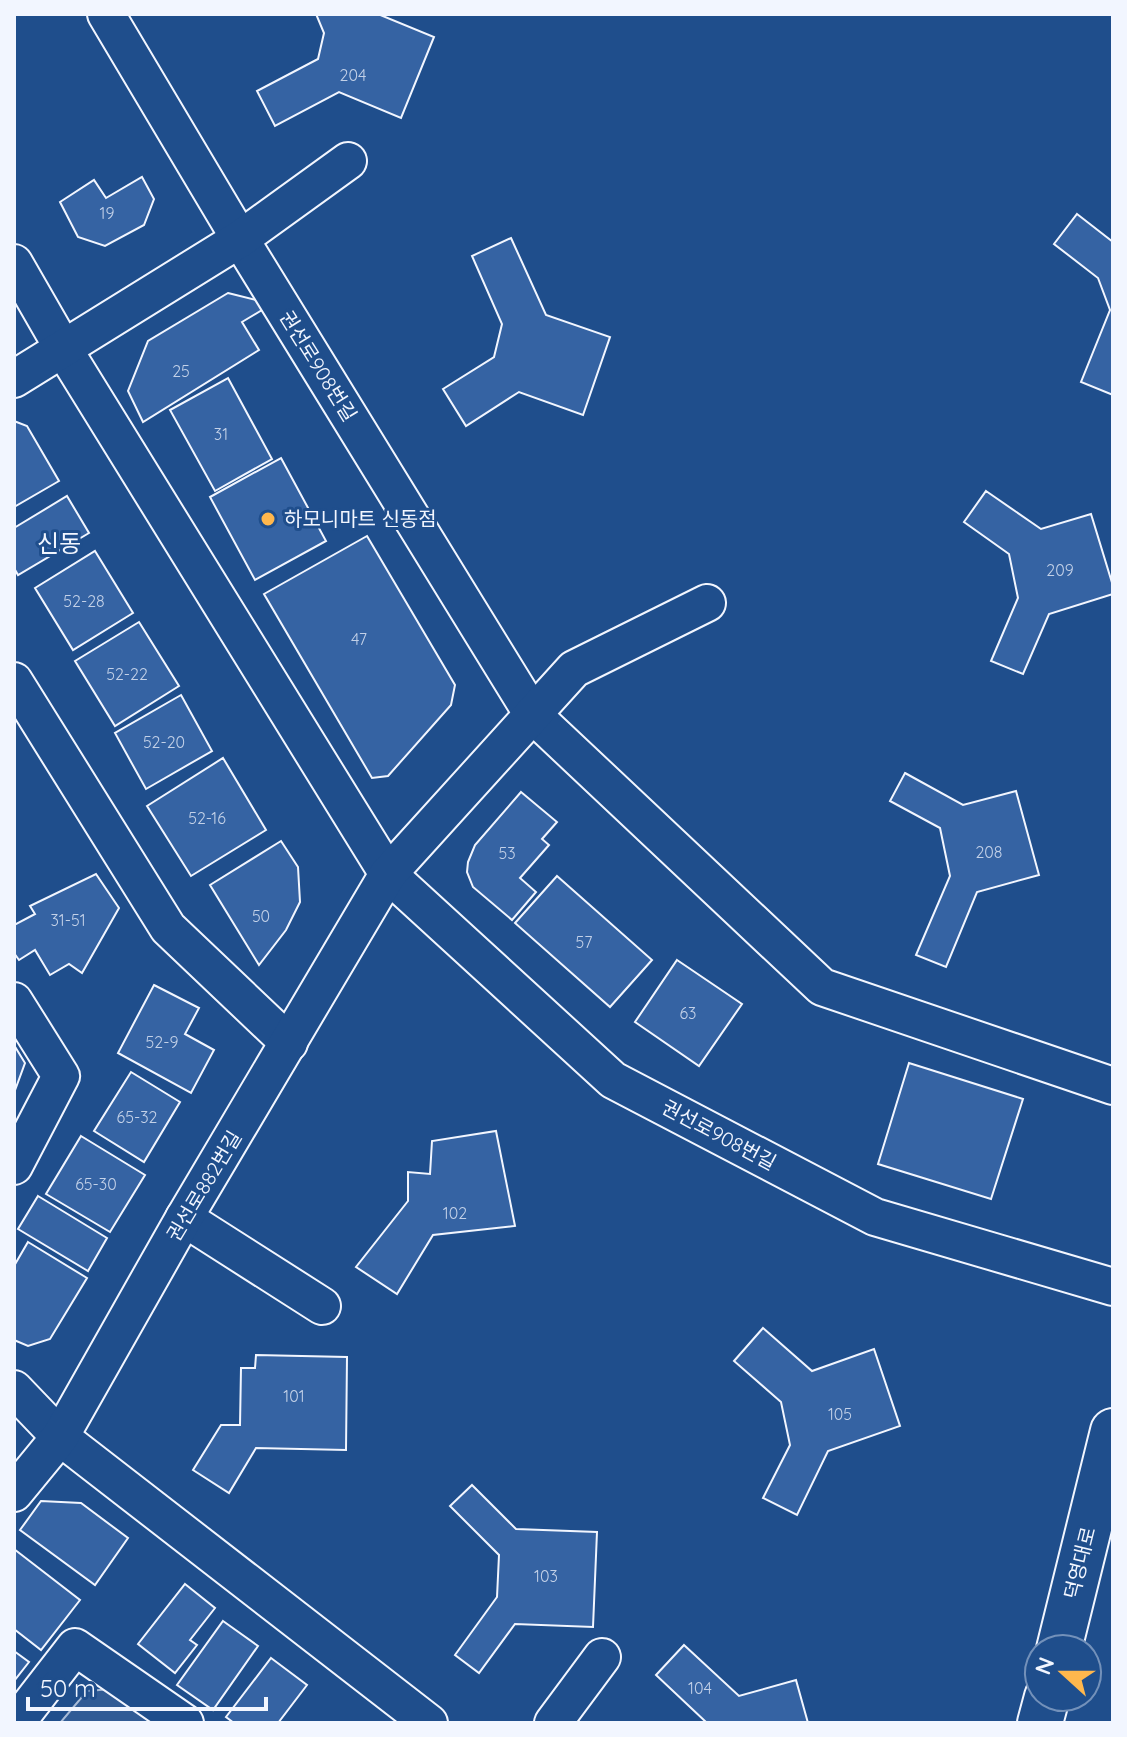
<svg xmlns="http://www.w3.org/2000/svg" width="1127" height="1737" viewBox="0 0 1127 1737" font-family="Quicksand,'Noto Sans KR',sans-serif">
<style>
.built{fill:#305b95;stroke:#a8bbd7;stroke-width:2}
.building{fill:#3563a3;stroke:#f2f6ff;stroke-width:2}
.lines{fill:none;stroke-linecap:round;stroke-linejoin:round}
.minor-casing{stroke:#f2f6ff;stroke-width:40}
.major-casing{stroke:#f2f6ff;stroke-width:48}
.minor{stroke:#1f4e8c;stroke-width:36}
.major{stroke:#1f4e8c;stroke-width:44}
.poi-dot{fill:#ffb74d;stroke:#1f4e8c;stroke-width:3}
.labels{text-anchor:middle;stroke-width:6;stroke-linejoin:round;paint-order:stroke}
.number-label{font-size:16px;fill:#c3d1e8}
.street-label{font-size:20px;fill:#f2f6ff;stroke:#1f4e8c}
.poi-label{font-size:20px;fill:#f2f6ff;stroke:#1f4e8c;text-anchor:start}
.quarter-label{font-size:24px;fill:#f2f6ff;stroke:#1f4e8c}
</style>
<rect width="100%" height="100%" fill="#1f4e8c"/>
<path class="built" d="M112,1689L157,1723H60L87,1691Z"/>
<g class="building">
<path d="M316,14H378L434,37L401,118L339,92L275,126L257,91L318,59L324,33Z"/>
<path d="M142,177L154,199L144,225L105,246L78,237L60,202L94,180L106,198Z"/>
<path d="M1077,214L1113,242V395L1081,382L1110,310L1098,278L1054,244Z"/>
<path d="M511,238L546,315L610,337L583,415L519,392L466,426L443,389L494,357L502,324L472,256Z"/>
<path d="M228,293L272,304L242,322L259,350L143,422L128,391L148,341Z"/>
<path d="M228,378L272,459L215,491L170,410Z"/>
<path d="M14,421L27,426L59,481L14,507Z"/>
<path d="M281,458L326,541L255,580L210,497Z"/>
<path d="M986,491L1041,529L1091,514L1113,586V594L1049,614L1023,674L991,661L1018,598L1009,554L964,522Z"/>
<path d="M67,496L89,533L18,575L14,568V528Z"/>
<path d="M367,536L455,685L451,705L388,776L372,778L264,594Z"/>
<path d="M95,551L133,613L73,650L35,588Z"/>
<path d="M139,622L179,686L115,726L75,661Z"/>
<path d="M181,695L212,751L146,789L115,733Z"/>
<path d="M223,758L266,830L191,876L147,806Z"/>
<path d="M905,773L963,805L1016,791L1039,875L977,892L946,967L916,955L950,876L940,828L890,801Z"/>
<path d="M521,792L557,822L542,839L549,845L520,878L536,892L512,920L473,887L467,872L468,862L475,845Z"/>
<path d="M281,841L298,867L300,902L286,930L259,965L210,885Z"/>
<path d="M96,874L119,908L82,973L69,964L50,975L35,950L19,960L14,953V925L35,914L30,906Z"/>
<path d="M557,876L652,960L610,1007L515,923Z"/>
<path d="M677,960L742,1004L699,1066L635,1022Z"/>
<path d="M154,985L199,1008L185,1034L214,1050L191,1093L118,1053Z"/>
<path d="M14,1045L25,1063L14,1093Z"/>
<path d="M909,1063L1023,1099L991,1199L878,1164Z"/>
<path d="M131,1072L180,1102L144,1162L94,1131Z"/>
<path d="M496,1131L515,1226L433,1235L397,1294L356,1267L408,1201V1172L430,1174L432,1141Z"/>
<path d="M81,1136L145,1175L110,1232L46,1194Z"/>
<path d="M38,1196L107,1238L88,1271L18,1229Z"/>
<path d="M28,1242L87,1278L50,1339L28,1346L14,1340V1266Z"/>
<path d="M763,1328L812,1371L874,1349L900,1426L828,1451L797,1515L763,1498L790,1445L781,1402L734,1361Z"/>
<path d="M256,1355L347,1357L346,1450L256,1448L229,1493L193,1470L221,1425H240L241,1368H255Z"/>
<path d="M472,1485L516,1529L597,1532L593,1627L515,1624L479,1673L455,1655L497,1597L499,1555L450,1506Z"/>
<path d="M41,1501L81,1503L128,1538L95,1585L20,1530Z"/>
<path d="M14,1549L80,1600L41,1650L14,1629Z"/>
<path d="M185,1584L215,1608L190,1640L197,1645L175,1673L138,1644Z"/>
<path d="M223,1621L258,1646L213,1710L177,1685Z"/>
<path d="M684,1645L739,1696L796,1680L808,1723H707L656,1675Z"/>
<path d="M14,1651L29,1662L14,1681Z"/>
<path d="M271,1658L307,1685L278,1723H234L226,1717Z"/>
</g>
<g class="lines">
<g class="minor-casing">
<g id="minor">
<path d="M106,14L240,239L533,715L822,987L1113,1086"/>
<path d="M14,263L64,350L388,874L613,1080L875,1217L1113,1287"/>
<path d="M14,379L240,239L348,161"/>
<path d="M14,681L168,928L289,1043"/>
<path d="M14,1001L61,1076L14,1166"/>
<path d="M184,1218L322,1306"/>
<path d="M14,1389L60,1437L429,1723"/>
<path d="M14,1493L60,1437L184,1218L388,874L574,669L707,603"/>
<path d="M16,1723L75,1647L185,1723"/>
<path d="M553,1723L602,1657"/>
</g>
</g>
<g class="major-casing">
<g id="major">
<path d="M1059,1649L1113,1431"/>
<path d="M1040,1723L1047,1697"/>
</g>
</g>
<use href="#minor" class="minor"/>
<use href="#major" class="major"/>
</g>
<circle class="poi-dot" cx="268" cy="519" r="8"/>
<g class="labels">
<g class="number-label">
<text x="353" y="81">204</text>
<text x="107" y="219">19</text>
<text x="181" y="377">25</text>
<text x="221" y="440">31</text>
<text x="1060" y="576">209</text>
<text x="84" y="607">52-28</text>
<text x="359" y="645">47</text>
<text x="127" y="680">52-22</text>
<text x="164" y="748">52-20</text>
<text x="207" y="824">52-16</text>
<text x="989" y="858">208</text>
<text x="507" y="859">53</text>
<text x="261" y="922">50</text>
<text x="68" y="926">31-51</text>
<text x="584" y="948">57</text>
<text x="688" y="1019">63</text>
<text x="162" y="1048">52-9</text>
<text x="137" y="1123">65-32</text>
<text x="96" y="1190">65-30</text>
<text x="455" y="1219">102</text>
<text x="294" y="1402">101</text>
<text x="840" y="1420">105</text>
<text x="546" y="1582">103</text>
<text x="700" y="1694">104</text>
</g>
<g class="street-label">
<text transform="translate(318 366) rotate(58)" y="7">권선로908번길</text>
<text transform="translate(719 1135) rotate(28)" y="7">권선로908번길</text>
<text transform="translate(204 1186) rotate(-59)" y="7">권선로882번길</text>
<text transform="translate(1080 1563) rotate(-76)" y="7">덕영대로</text>
</g>
<g class="poi-label">
<text x="284" y="526">하모니마트 신동점</text>
</g>
<g class="quarter-label">
<text x="59" y="552">신동</text>
</g>
</g>
<rect width="1127" height="1737" fill="none" stroke="#f2f6ff" stroke-width="32"/>
<g transform="translate(1063 1673) rotate(291)"><circle r="38" fill="#1f4e8c" stroke="#7391ba" stroke-width="2"/>
<path d="M0-6L14 30L0 20L-14 30Z" fill="#ffb74d"/>
<text y="-12" font-size="22" font-weight="bold" text-anchor="middle" fill="#f2f6ff">N</text>
</g>
<path d="M28 1697v12h238v-12" fill="none" stroke="#f2f6ff" stroke-width="4"/>
<text x="40" y="1697" font-size="24" fill="#f2f6ff" stroke="#1f4e8c" stroke-width="6" paint-order="stroke">50 m</text>
</svg>
